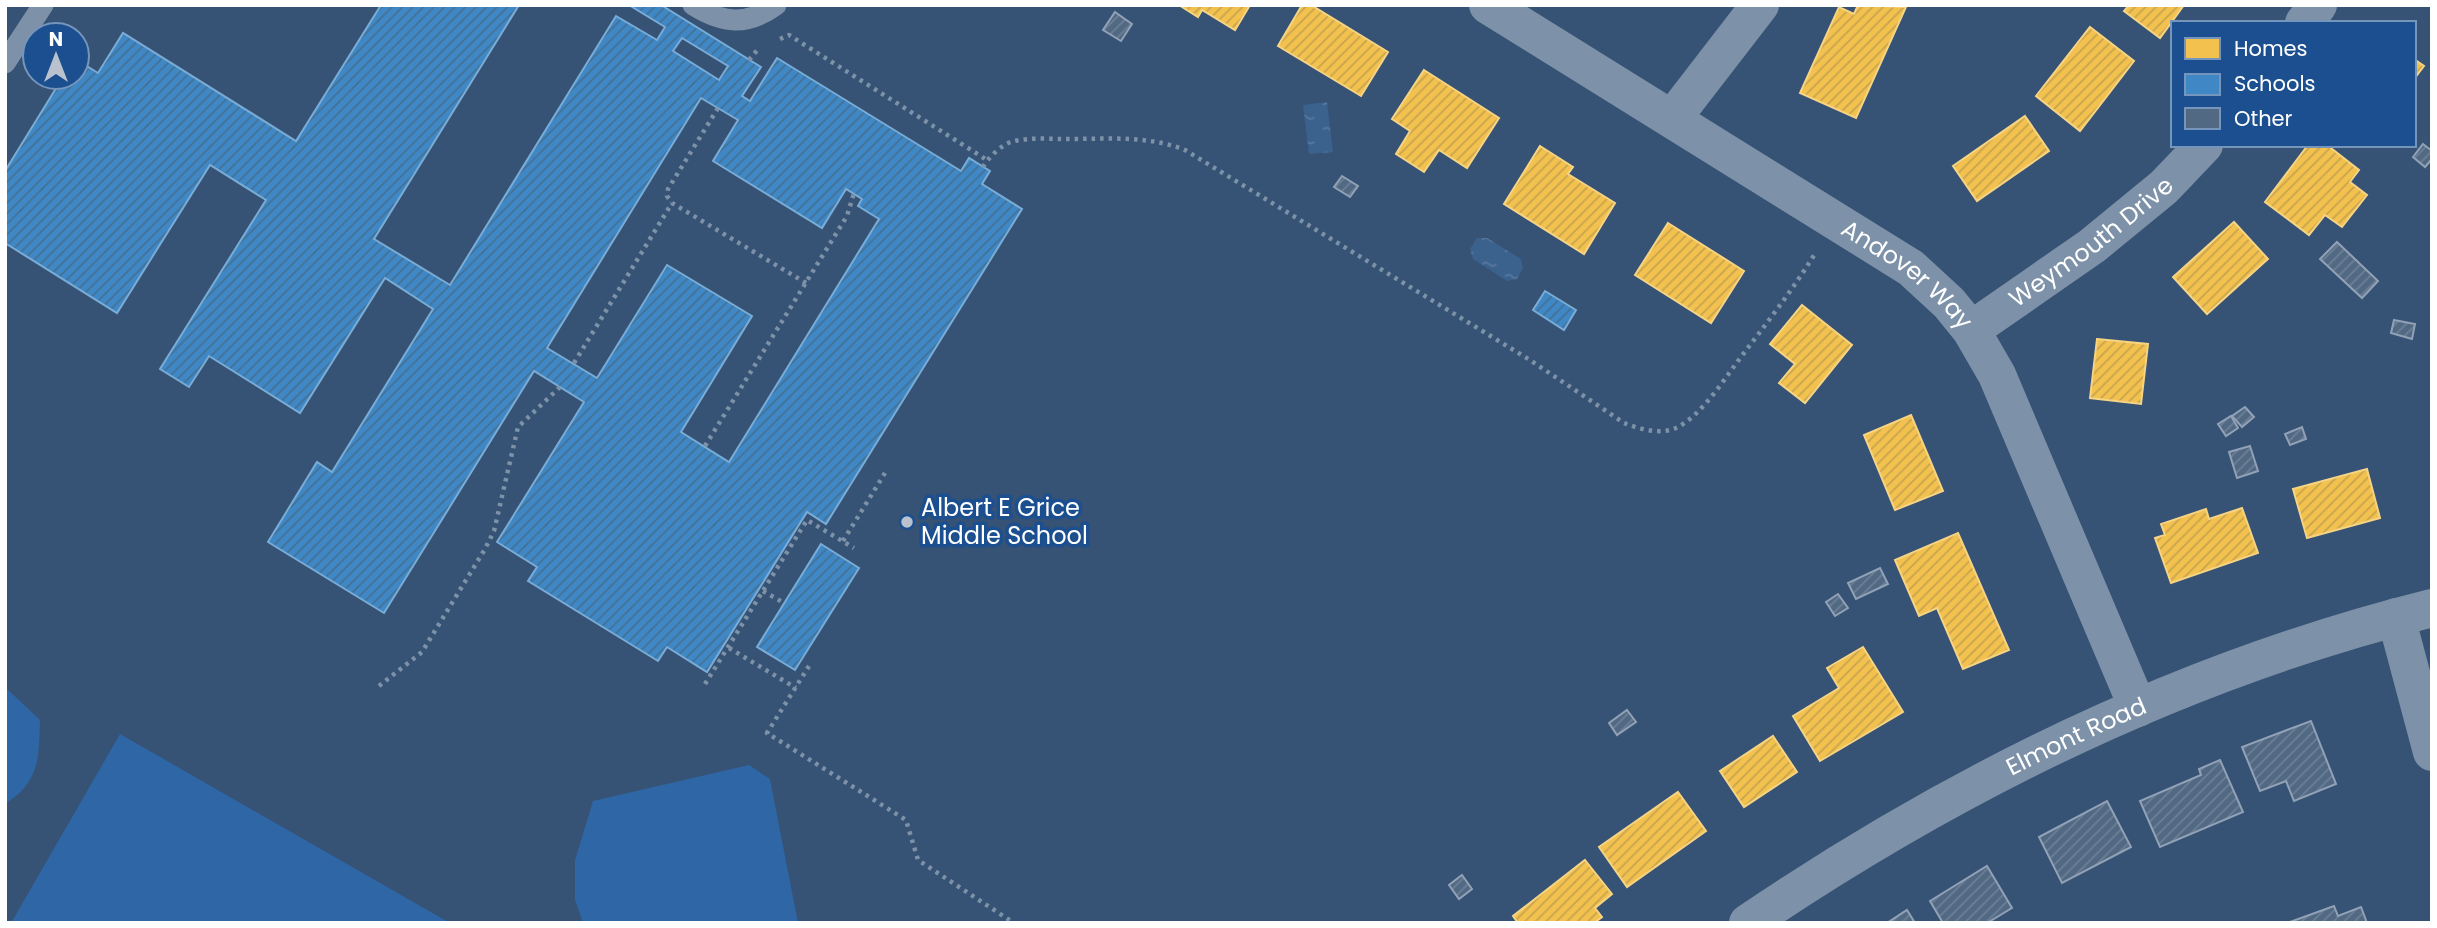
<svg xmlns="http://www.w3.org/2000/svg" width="2437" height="928" viewBox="0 0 2437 928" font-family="Poppins,sans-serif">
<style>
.grass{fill:#2f66a5}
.water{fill:url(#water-ripples)}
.homes{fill:url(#homes-hatch);stroke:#f6d483;stroke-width:2}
.schools{fill:url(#schools-hatch);stroke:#79acd6;stroke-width:2;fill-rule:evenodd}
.building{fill:url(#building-hatch);stroke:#92a2b6;stroke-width:2}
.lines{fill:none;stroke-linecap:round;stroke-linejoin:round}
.path{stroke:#7d92a8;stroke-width:4.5;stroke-dasharray:3.5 5;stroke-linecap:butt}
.service{stroke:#7d92a8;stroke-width:21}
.minor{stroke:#7d92a8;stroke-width:38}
.poi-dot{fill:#b9c2ce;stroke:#1b4f8f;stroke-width:2.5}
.labels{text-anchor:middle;stroke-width:7;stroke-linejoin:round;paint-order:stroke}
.street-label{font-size:24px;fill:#fff;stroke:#1b4f8f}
.poi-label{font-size:24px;fill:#fff;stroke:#1b4f8f;text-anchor:start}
</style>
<defs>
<pattern id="water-ripples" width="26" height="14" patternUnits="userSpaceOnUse" patternTransform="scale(1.75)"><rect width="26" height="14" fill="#3b618d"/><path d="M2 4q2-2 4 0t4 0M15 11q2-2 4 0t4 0" fill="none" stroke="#58799e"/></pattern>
<pattern id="homes-hatch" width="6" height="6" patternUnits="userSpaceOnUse" patternTransform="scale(1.75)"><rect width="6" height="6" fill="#f2c14e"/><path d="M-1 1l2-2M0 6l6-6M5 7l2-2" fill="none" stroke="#c8a44e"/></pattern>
<pattern id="schools-hatch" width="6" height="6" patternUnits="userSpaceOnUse" patternTransform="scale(1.75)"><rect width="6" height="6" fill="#3f88c5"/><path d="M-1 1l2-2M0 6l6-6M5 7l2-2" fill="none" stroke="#447095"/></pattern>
<pattern id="building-hatch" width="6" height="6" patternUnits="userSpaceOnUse" patternTransform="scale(1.75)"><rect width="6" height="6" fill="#526984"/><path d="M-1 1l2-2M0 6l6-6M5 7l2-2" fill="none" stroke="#6c8096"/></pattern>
</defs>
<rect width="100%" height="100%" fill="#365274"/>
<g class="grass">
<path d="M5,687L40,720C39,757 40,782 5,804Z"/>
<path d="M120,734L450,923H11Z"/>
<path d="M749,765L770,779L798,923H583L575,900V860L593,801Z"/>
</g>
<g class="water">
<path d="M1327,102L1333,152L1309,154L1303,105Z"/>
<path d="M1477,238H1487L1521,259L1523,268L1517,279L1507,281L1473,259L1470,249Z"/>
</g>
<g class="homes">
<path d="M1179,5H1250L1235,30L1202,10L1198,17Z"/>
<path d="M1302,5H1311L1388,52L1361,96L1278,46Z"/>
<path d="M1858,5L1906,7L1856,118L1800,93L1839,7L1854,14Z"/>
<path d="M2129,5H2184L2160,38L2124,11Z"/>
<path d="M2090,27L2134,61L2080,131L2036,96Z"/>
<path d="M2414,59L2424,66L2414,79Z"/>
<path d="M1424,70L1499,118L1467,168L1439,150L1424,172L1396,154L1410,131L1392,119Z"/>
<path d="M2025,116L2049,151L1977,201L1953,166Z"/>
<path d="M2308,145H2327L2359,170L2350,182L2367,195L2342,227L2325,215L2309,235L2265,202Z"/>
<path d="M1540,146L1573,167L1568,174L1615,203L1584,254L1504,204Z"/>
<path d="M2234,222L2268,259L2207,314L2173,277Z"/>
<path d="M1668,223L1744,271L1711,323L1635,275Z"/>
<path d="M1802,305L1852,345L1805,403L1779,383L1795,364L1770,344Z"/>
<path d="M2097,339L2148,344L2141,404L2090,398Z"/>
<path d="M1911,415L1943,491L1895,510L1864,435Z"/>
<path d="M2367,469L2380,518L2307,538L2293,489Z"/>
<path d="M2242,508L2258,553L2171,583L2155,538L2165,535L2161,524L2206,509L2209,519Z"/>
<path d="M1958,533L2009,650L1963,669L1937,608L1919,616L1895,560Z"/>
<path d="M1863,647L1903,712L1820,761L1793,716L1839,688L1827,668Z"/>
<path d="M1773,736L1797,772L1744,807L1720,771Z"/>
<path d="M1678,792L1706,831L1627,887L1599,847Z"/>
<path d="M1585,860L1612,894L1595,908L1602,917L1594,923H1518L1513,916Z"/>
</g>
<g class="schools">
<path d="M381,5H519L374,239L450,285L616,16L657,40L665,27L629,5H661L761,67L742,96L750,101L777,58L961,171L969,158L990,171L982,184L1022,209L826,524L807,512L707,672L667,647L658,661L528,581L537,567L497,542L584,402L534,371L384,613L268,542L317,462L332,472L433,309L385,278L300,413L209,356L189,387L160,369L266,200L210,165L117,313L5,243V171L63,77H77V60L98,73L123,33L296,141ZM682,38L728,66L719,80L673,51ZM701,98L738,120L713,161L822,228L846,189L862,199L858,206L879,219L729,462L681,432L752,316L667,265L597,378L547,348Z"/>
<path d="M1545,291L1576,310L1564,330L1533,310Z"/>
<path d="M821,544L859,568L795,670L757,647Z"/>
</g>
<g class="building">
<path d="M1115,12L1132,24L1121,41L1103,30Z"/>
<path d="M2423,144L2432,151V159L2425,167L2413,157Z"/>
<path d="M1342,176L1358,186L1350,197L1334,187Z"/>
<path d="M2337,242L2378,281L2362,298L2320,259Z"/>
<path d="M2394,320L2415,324L2412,339L2391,333Z"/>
<path d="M2245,407L2254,417L2242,427L2232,416Z"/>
<path d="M2231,416L2238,428L2226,436L2218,424Z"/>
<path d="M2302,427L2306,439L2290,445L2285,434Z"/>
<path d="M2250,446L2258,471L2237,478L2229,452Z"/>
<path d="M1880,568L1888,584L1856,599L1848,583Z"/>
<path d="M1838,594L1848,608L1835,616L1826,602Z"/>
<path d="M1627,710L1636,722L1617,735L1609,723Z"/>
<path d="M2311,721L2336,784L2294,801L2286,781L2260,791L2242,747Z"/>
<path d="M2220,760L2243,812L2160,847L2140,801L2201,775L2199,769Z"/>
<path d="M2107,801L2131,847L2062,883L2039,837Z"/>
<path d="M1987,866L2012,908L1987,923H1943L1930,901Z"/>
<path d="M1462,875L1472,889L1459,899L1449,885Z"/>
<path d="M2334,906L2338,916L2361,907L2367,923L2290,922Z"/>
<path d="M1907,910L1915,923H1887Z"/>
</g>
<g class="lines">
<g class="path">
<path d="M780,39L789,35L987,160"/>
<path d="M749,60L759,48"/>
<path d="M718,108L668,189L667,196L672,203L806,283"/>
<path d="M983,167C988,158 1001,145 1011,142C1028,137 1048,139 1066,139C1107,139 1147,135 1185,150L1530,360L1624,423C1639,429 1661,435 1676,428C1703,415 1726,376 1744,353C1769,320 1794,288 1816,252"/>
<path d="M574,363L672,203"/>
<path d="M705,446L847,216L854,193"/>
<path d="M843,541L885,473"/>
<path d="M763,591L784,603"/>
<path d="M729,648L796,688"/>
<path d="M809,666L767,733L906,820L918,860L1014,923"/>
<path d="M705,684L807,520L854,548"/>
<path d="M379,686L422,652L485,549L494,531L518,427L560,387"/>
</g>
<g class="service">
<path d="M693,5C723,24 747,26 776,5"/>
<path d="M5,63L43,5"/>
</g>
<g class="minor">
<path id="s1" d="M1488,5L1911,268L1949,303L1971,330L1997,375L2138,708"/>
<path d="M2304,23L2318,5"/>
<path d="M1672,119L1760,5"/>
<path id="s2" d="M1971,330L2092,246L2164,187L2204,145"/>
<path d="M2396,617L2432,752"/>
<path id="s3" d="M1748,923C1956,782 2187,669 2432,608"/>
</g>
</g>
<circle class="poi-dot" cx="907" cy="522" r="7"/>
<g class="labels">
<g class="street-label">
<text dy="8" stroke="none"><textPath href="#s2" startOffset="149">Weymouth Drive</textPath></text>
<text dy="8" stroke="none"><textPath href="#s1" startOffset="499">Andover Way</textPath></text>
<text dy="8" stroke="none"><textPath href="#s3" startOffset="378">Elmont Road</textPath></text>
</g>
<g class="poi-label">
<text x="921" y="516">Albert E Grice<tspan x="921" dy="28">Middle School</tspan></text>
</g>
</g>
<rect width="2437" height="928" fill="none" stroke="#ffffff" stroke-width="14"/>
<rect x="2171" y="21" width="245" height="126" fill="#1b4f8f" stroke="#7695bc" stroke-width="2"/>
<rect x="2185" y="38" width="35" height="21" fill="#f2c14e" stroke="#7695bc" stroke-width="2"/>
<text x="2234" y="56" font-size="21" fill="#ffffff">Homes</text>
<rect x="2185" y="74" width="35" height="21" fill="#3f88c5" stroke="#7695bc" stroke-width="2"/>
<text x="2234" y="91" font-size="21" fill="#ffffff">Schools</text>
<rect x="2185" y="108" width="35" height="21" fill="#526984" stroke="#7695bc" stroke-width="2"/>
<text x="2234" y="126" font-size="21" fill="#ffffff">Other</text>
<g transform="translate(56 56)"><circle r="33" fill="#1b4f8f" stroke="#7695bc" stroke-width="2"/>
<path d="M0-5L12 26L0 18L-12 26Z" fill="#b9c2ce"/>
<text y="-10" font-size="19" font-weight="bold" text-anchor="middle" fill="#ffffff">N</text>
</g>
</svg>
